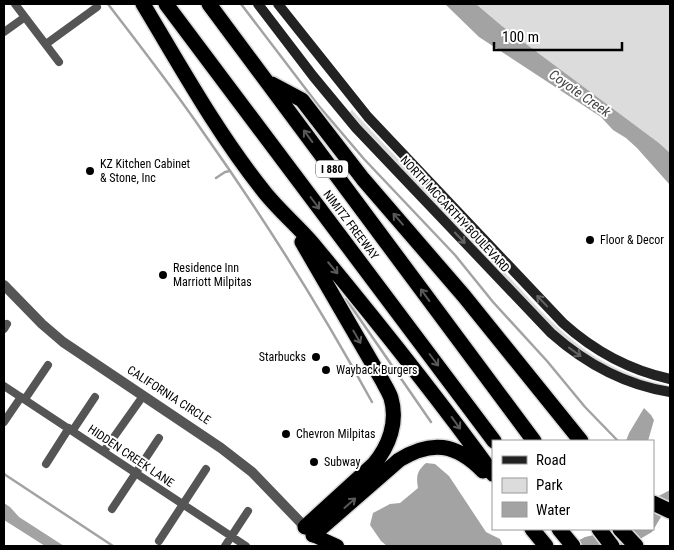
<svg xmlns="http://www.w3.org/2000/svg" width="674" height="550" font-family="'Roboto Condensed',sans-serif">
	<style>
		.green { fill: #dcdcdc }
		.water { fill: #a3a3a3 }
		.lines { fill: none; stroke-linecap: round; stroke-linejoin: round }
		.stream { stroke: #a3a3a3; stroke-width: 2.5 }
		.trunk-casing { stroke: #dbdbdb; stroke-width: 16 }
		.motorway-casing { stroke: #dbdbdb; stroke-width: 18 }
		.minor { stroke: #555; stroke-width: 8 }
		.tertiary { stroke: #555; stroke-width: 10 }
		.secondary { stroke: #222; stroke-width: 10 }
		.trunk { stroke: #000; stroke-width: 14 }
		.motorway { stroke: #000; stroke-width: 15 }
		.oneway { stroke: #595959 }
		.oneway2 { stroke: #646464 }
		.poi-dot { fill: #000; stroke: #fff; stroke-width: 2 }
		.labels { text-anchor: middle; stroke-width: 4; stroke-linejoin: round; paint-order: stroke }
		.shield { fill: #fff; stroke: #4c4c4c; stroke-width: 1 }
		.shield-label { font-size: 11px; font-weight: bold; fill: #000 }
		.poi-label { font-size: 12px; fill: #000; stroke: #fff; text-anchor: start }
		.street-label { font-size: 12px; fill: #000; stroke: #fff }
		.water-label { font-size: 14px; font-style: italic; fill: #444; stroke: #fff }
	</style>
	<rect width="100%" height="100%" fill="#fff"/>
	<!-- green -->
	<path class="green" d="M476,4H670V153L659,143L502,26Z
		M352,110L539,309C580,351 612,373 670,386V388L621,375L563,340L348,114Z"/>
	<!-- water -->
	<path class="water" d="M445,4H476L502,26L659,143L670,153V185L637,148L626,138L613,130L601,117L479,37Z
		M644,408L651,415L654,420L648,441H626L629,433Z
		M426,463L435,464L449,476L486,532L500,539L503,546H387L381,541L370,525L373,513L390,504L400,503L418,488C416,476 417,471 426,463Z
		M670,490V502L652,532L628,546H568L585,537L603,533L612,529H653V499Z
		M4,503L10,507L19,517L64,546H45L4,520Z"/>
	<g class="lines">
		<!-- stream -->
		<path class="stream" d="M108,4C140,46 173,88 203,132C264,218 321,309 372,402
			M241,4L318,105L364,159L455,255L493,302L547,361L585,407L618,441
			M216,178L225,172L230,171
			M346,299L431,422
			M4,474L113,546"/>
		<!-- trunk casing -->
		<g class="trunk-casing">
			<path id="trunk" d="M313,535L337,546"/>
		</g>
		<!-- motorway casing -->
		<g class="motorway-casing">
			<path id="motorway" d="M143,4C181,67 216,131 262,189C277,209 297,225 313,244C375,319 436,395 493,474
				M166,4L494,441
				M209,4L534,441
				M272,84L302,100L363,179L464,296L581,441
				M302,242L382,380C385,386 389,392 391,398C398,422 389,446 374,464L305,527
				M653,503L670,511
				M532,529L546,546
				M559,529L573,546
				M599,529L612,546
				M620,529L636,546
				M313,535L399,460C431,440 456,443 483,471"/>
		</g>
		<!-- minor -->
		<path class="minor" d="M15,4L59,62
			M4,32L25,17
			M46,44L97,7
			M4,329L7,324
			M4,386L246,546
			M25,399L48,365
			M4,422L21,397
			M73,430L95,397
			M104,451L143,396
			M46,464L69,428
			M112,509L159,438
			M159,541L206,469
			M225,546L248,511"/>
		<!-- tertiary -->
		<path class="tertiary" d="M4,285L42,324L63,342L221,448L252,472L305,527"/>
		<!-- secondary -->
		<path class="secondary" d="M258,4L313,76L356,128L551,333C586,364 625,385 670,392
			M278,4L368,117L563,323C594,351 629,370 670,379"/>
		<!-- trunk -->
		<use href="#trunk" class="trunk"/>
		<!-- motorway -->
		<use href="#motorway" class="motorway"/>
	</g>
	<!-- one-way arrows -->
	<defs><path id="oneway-shaft" d="M-6 0H5M1.5-3L5.5 0L1.5 3" fill="none" stroke-width="1.6" stroke-linecap="round" stroke-linejoin="round" transform="scale(1.25)"/></defs>
	<g class="oneway">
		<use href="#oneway-shaft" transform="translate(308 136) rotate(-126)"/>
		<use href="#oneway-shaft" transform="translate(315 203) rotate(53)"/>
		<use href="#oneway-shaft" transform="translate(398 219) rotate(-131)"/>
		<use href="#oneway-shaft" transform="translate(333 268) rotate(50)"/>
		<use href="#oneway-shaft" transform="translate(425 295) rotate(-126)"/>
		<use href="#oneway-shaft" transform="translate(357 337) rotate(60)"/>
		<use href="#oneway-shaft" transform="translate(434 360) rotate(53)"/>
		<use href="#oneway-shaft" transform="translate(456 423) rotate(54)"/>
		<use href="#oneway-shaft" transform="translate(350 503) rotate(-41)"/>
	</g>
	<g class="oneway2">
		<use href="#oneway-shaft" transform="translate(460 238) rotate(47)"/>
		<use href="#oneway-shaft" transform="translate(542 301) rotate(-134)"/>
		<use href="#oneway-shaft" transform="translate(575 352) rotate(36)"/>
	</g>
	<!-- markers -->
	<g class="poi-dot">
		<circle cx="90" cy="171" r="5"/>
		<circle cx="590" cy="240" r="5"/>
		<circle cx="163" cy="275" r="5"/>
		<circle cx="316" cy="357" r="5"/>
		<circle cx="326" cy="370" r="5"/>
		<circle cx="286" cy="434" r="5"/>
		<circle cx="314" cy="462" r="5"/>
	</g>
	<g class="labels">
		<!-- shield labels -->
		<rect class="shield" x="316" y="160.5" width="32" height="17" rx="4"/>
		<g class="shield-label">
			<text x="332" y="173">I 880</text>
		</g>
		<!-- poi labels -->
		<g class="poi-label">
			<text x="100" y="168">KZ Kitchen Cabinet<tspan x="100" dy="14">&amp; Stone, Inc</tspan></text>
			<text x="600" y="244">Floor &amp; Decor</text>
			<text x="173" y="272">Residence Inn<tspan x="173" dy="14">Marriott Milpitas</tspan></text>
			<text x="306" y="361" text-anchor="end">Starbucks</text>
			<text x="336" y="374">Wayback Burgers</text>
			<text x="296" y="438">Chevron Milpitas</text>
			<text x="324" y="466">Subway</text>
		</g>
		<!-- street labels -->
		<g class="street-label">
			<text transform="translate(455 214) rotate(47)" y="4">NORTH MCCARTHY BOULEVARD</text>
			<text transform="translate(351 225) rotate(53)" y="4">NIMITZ FREEWAY</text>
			<text transform="translate(169 395) rotate(33)" y="4">CALIFORNIA CIRCLE</text>
			<text transform="translate(131 456) rotate(34)" y="4">HIDDEN CREEK LANE</text>
		</g>
		<!-- water labels -->
		<g class="water-label">
			<text transform="translate(580 93) rotate(35)" y="5">Coyote Creek</text>
		</g>
	</g>
	<!-- border -->
	<rect width="674" height="550" fill="none" stroke="#000000" stroke-width="10"/>
	<!-- legend -->
	<rect x="492" y="440" width="162" height="90" fill="#ffffff" stroke="#999999"/>
	<rect x="502" y="456" width="25" height="8" fill="#222222" stroke="#999999"/>
	<text x="536" y="465" font-size="15" fill="#000000">Road</text>
	<rect x="502" y="478" width="25" height="15" fill="#dcdcdc" stroke="#999999"/>
	<text x="536" y="490" font-size="15" fill="#000000">Park</text>
	<rect x="502" y="502" width="25" height="15" fill="#a3a3a3" stroke="#999999"/>
	<text x="536" y="515" font-size="15" fill="#000000">Water</text>
	<!-- scale -->
	<path d="M494 42v8h128v-8" fill="none" stroke="#000000" stroke-width="2.5"/>
	<text x="502" y="42" font-size="15" fill="#000000" stroke="#ffffff" stroke-width="4" paint-order="stroke">100 m</text>
</svg>
